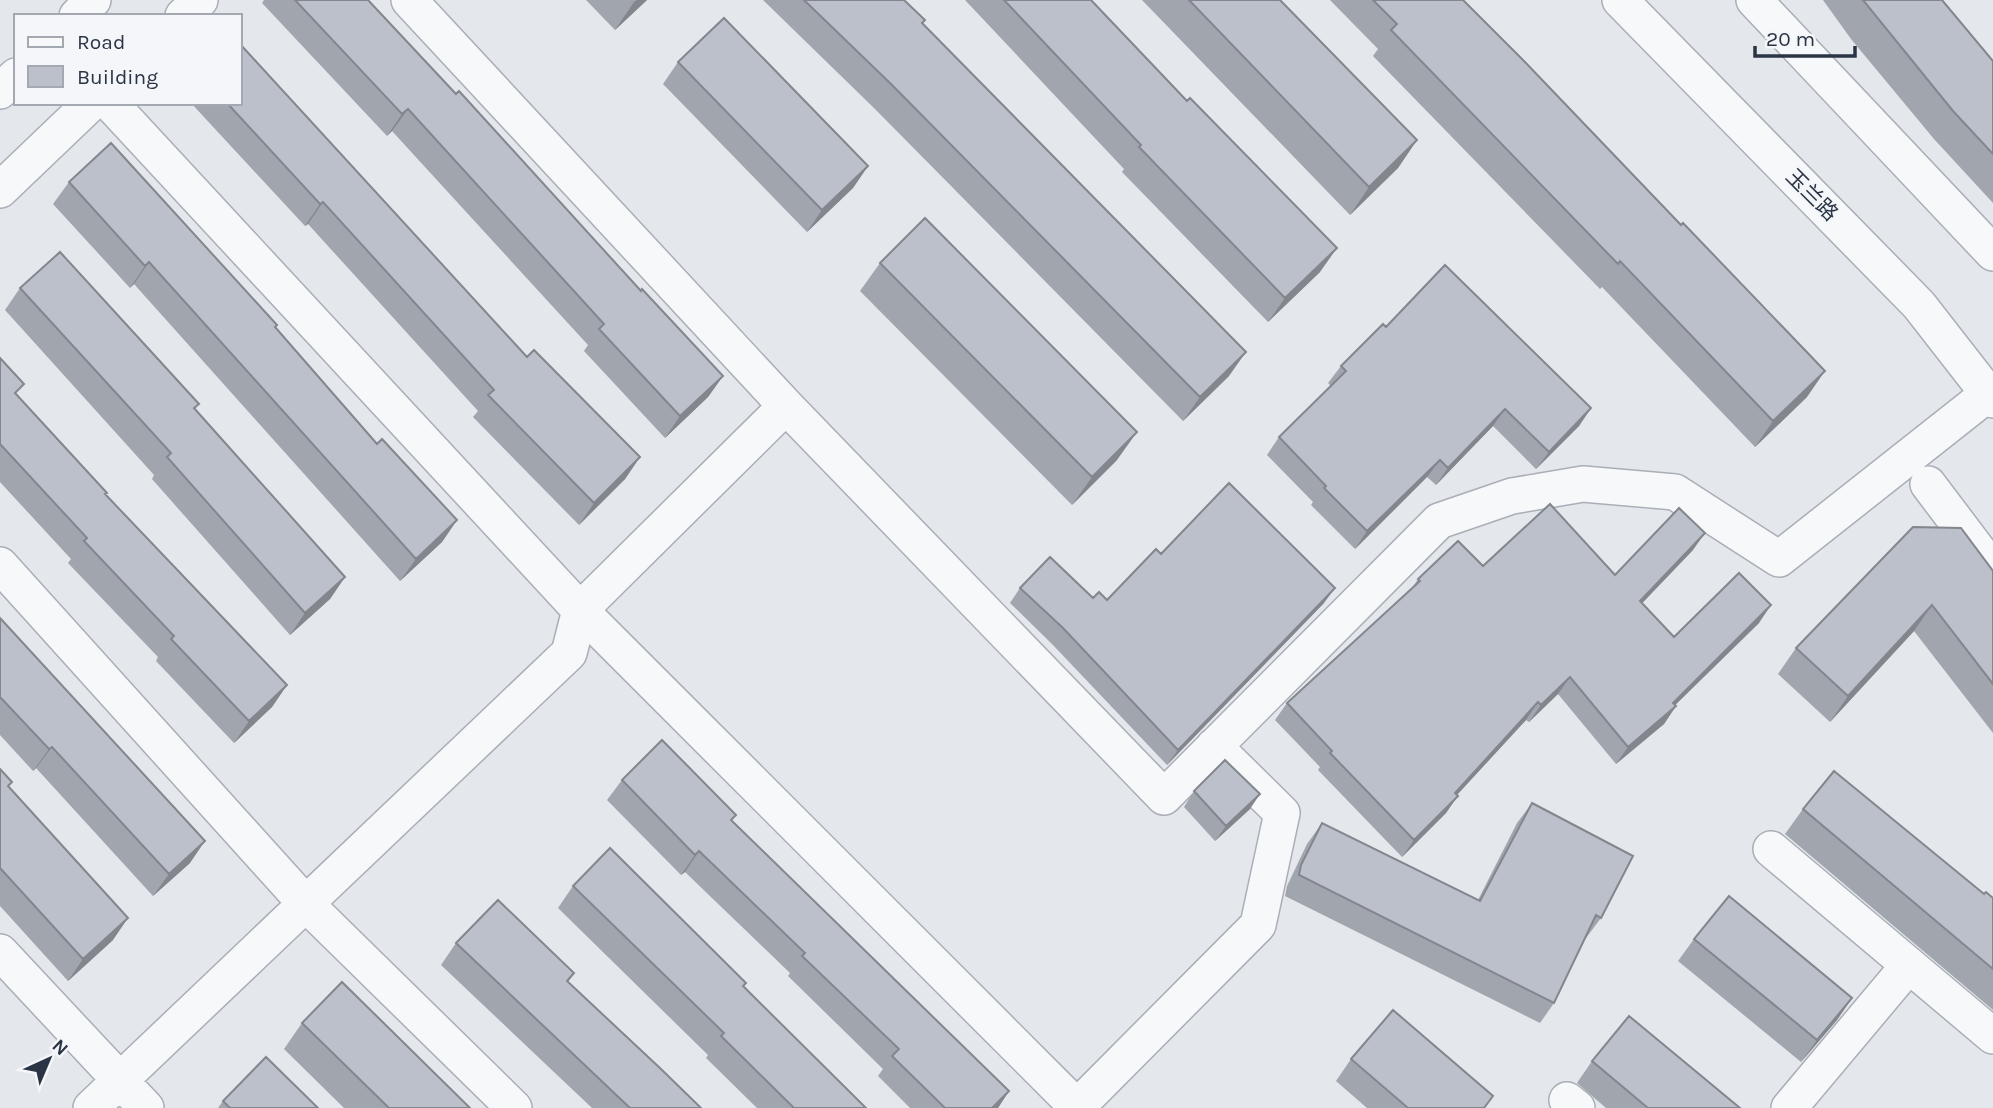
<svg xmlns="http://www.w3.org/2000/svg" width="1993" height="1108" font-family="Karla,'Noto Sans SC',sans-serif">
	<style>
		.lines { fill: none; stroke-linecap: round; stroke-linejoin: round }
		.minor-casing { stroke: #a9aeb7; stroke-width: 38 }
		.minor { stroke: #f7f8fa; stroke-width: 35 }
		.wall { fill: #a1a5ae }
		.shaded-wall { fill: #83868d }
		.building { fill: #bbc0ca; stroke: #83868d; stroke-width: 2 }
		.labels { text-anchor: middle; stroke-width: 5; stroke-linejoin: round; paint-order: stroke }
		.street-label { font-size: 21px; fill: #2b3445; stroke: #f4f6f9 }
	</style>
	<rect width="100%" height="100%" fill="#e4e7ec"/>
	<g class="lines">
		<!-- minor casing -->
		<g class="minor-casing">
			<path id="minor" d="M409,0L786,406L1164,797L1439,521L1512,496L1583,484L1675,492L1779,559L1988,394
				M1620,0L1919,305L1993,400
				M1754,0L1993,253
				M77,16L93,0
				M183,16L200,0
				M0,91L16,76
				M110,103L580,610L786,406
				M0,190L91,103
				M1928,484L1993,570
				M0,565L306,904L514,1108
				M1771,849L1993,1036
				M0,952L146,1108
				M1567,1100L1577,1108
				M91,1108L569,653L580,610L1077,1107
				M1076,1108L1258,925L1282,813L1214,746
				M1789,1108L1909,965"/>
		</g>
		<!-- minor -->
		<use href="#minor" class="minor"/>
	</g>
	<!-- wall -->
	<path class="wall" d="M264,0H368L641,291L723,376L708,397L665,438L584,351L588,345L392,131L387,136L262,3Z
		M586,0H647L615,30Z
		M763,0H904L922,24L1229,376L1183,421L875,109Z
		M965,0H1091L1320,272L1268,322L1122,172L1124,169Z
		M1142,0H1280L1417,140L1398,168L1350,215Z
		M1330,0H1463L1807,397L1755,447L1602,287L1600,289L1373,56L1378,49Z
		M1823,0H1942L1993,61V203L1934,139L1851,39Z
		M678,62L868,166L853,188L807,232L663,84Z
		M191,103H240L640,457L625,479L579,525L473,417L478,411L308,224L305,226Z
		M69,182L277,325L275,328L377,444L457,520L442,542L400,581L134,284L130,288L53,204Z
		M880,263L1117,460L1072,505L860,291Z
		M20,288L199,404L195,409L345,577L330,599L290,635L152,479L154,475L5,310Z
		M1386,327L1591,408L1579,426L1536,469L1493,426L1436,485L1427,477L1355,549L1311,505L1313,502L1267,455L1279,437L1331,386L1328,383L1341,366Z
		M0,358L17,395L105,495L287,685L272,707L234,743L156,661L158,657L68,563L71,559L0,482Z
		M1693,550L1642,603L1674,637L1759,623L1675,705L1676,706L1664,724L1616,764L1558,694L1529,722L1526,720L1457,795L1446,813L1402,857L1318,770L1320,767L1275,720L1287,703L1412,588L1418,579L1483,566L1615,575Z
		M1161,554L1324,603L1167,765L1052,644L1010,603L1020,588L1107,600Z
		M1993,571V733L1914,631L1830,722L1778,674L1796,648Z
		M0,618L190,863L153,896L36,768L33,771L0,735Z
		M0,769L9,786L113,940L68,981L0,906Z
		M622,780L732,821L1009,1091L998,1108H910L878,1076L883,1069L788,976L790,973L685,872L681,875L607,800Z
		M1194,791L1250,809L1215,841L1184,807Z
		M1532,803L1601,918L1586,938H1585L1554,1003L1540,1023L1285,896L1287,886L1307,844L1322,823L1478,900L1517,823Z
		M1803,809L1993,898V1010L1785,834Z
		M573,886L866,1108H757L706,1058L708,1055L558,908Z
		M1694,939L1852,998L1837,1020L1801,1062L1678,961Z
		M456,943L574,973L568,982L701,1108H592L441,965Z
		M302,1023L470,1108H344L284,1049Z
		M1351,1059L1484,1108H1367L1336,1081Z
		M1592,1061L1740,1108H1606L1577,1083Z
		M223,1101L318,1108H218Z"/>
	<!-- shaded-wall -->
	<path class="shaded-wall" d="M637,0H647L615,30L634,2Z
		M408,109L392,131L387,136L402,114Z
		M1417,140L1398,168L1350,215L1369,187Z
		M868,166L853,188L807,232L822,210Z
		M323,202L308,224L305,226L320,204Z
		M1337,248L1320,272L1268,322L1285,298Z
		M149,262L134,284L130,288L145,266Z
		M1246,352L1229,376L1183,421L1200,397Z
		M1825,371L1807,397L1755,447L1773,421Z
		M723,376L708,397L665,438L680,416Z
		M1591,408L1579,426L1536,469L1549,452Z
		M1505,409L1493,426L1436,485L1448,468Z
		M1137,432L1117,460L1072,505L1092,477Z
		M640,457L625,479L579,525L594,503Z
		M1440,460L1427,477L1355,549L1367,531Z
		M457,520L442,542L400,581L416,559Z
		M1705,533L1693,550L1628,618L1640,601Z
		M345,577L330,599L290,635L305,613Z
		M1335,588L1324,603L1167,765L1178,750Z
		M1771,605L1759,623L1665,715L1676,706L1664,724L1616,764L1628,747Z
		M1932,605L1914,631L1830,722L1848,696Z
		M1570,677L1558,694L1529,722L1541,705Z
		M287,685L272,707L234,743L249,721Z
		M1538,702L1526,720L1443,810L1455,793Z
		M52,747L36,768L33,771L49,749Z
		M1260,794L1250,809L1215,841L1226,826Z
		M1458,796L1446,813L1402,857L1414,840Z
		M205,841L190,863L153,896L169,874Z
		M699,851L685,872L681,875L695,855Z
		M128,918L113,940L68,981L83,959Z
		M1852,998L1837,1020L1801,1062L1817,1040Z
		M1009,1091L998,1108H992Z"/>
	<!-- building -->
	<path class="building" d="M295,0H368L456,94L459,91L641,291L642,289L723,376L680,416L599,329L604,324L408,109L402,114Z
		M804,0H904L925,20L922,23L1246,352L1200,397L892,85Z
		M1004,0H1091L1187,101L1190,98L1337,248L1285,298L1139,147L1141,145Z
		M1189,0H1280L1417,140L1369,187Z
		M1373,0H1463L1524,61L1681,225L1683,223L1825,371L1773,421L1620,261L1618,264L1391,30L1397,24Z
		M1863,0H1942L1993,61V154L1953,111Z
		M724,18L868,166L822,210L678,62Z
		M240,44L527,357L534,350L640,457L594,503L488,395L494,390L323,202L320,204L227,103H240Z
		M111,143L277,325L275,327L377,444L382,439L457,520L416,559L149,262L145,266L69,182Z
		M925,218L1137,432L1092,477L880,263Z
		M60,252L199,404L194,408L345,577L305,613L167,457L171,453L20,288Z
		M1445,265L1591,408L1549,452L1505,409L1448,468L1440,460L1367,531L1324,488L1326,486L1279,437L1346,371L1341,366L1383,324L1386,327Z
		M0,358L24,384L15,393L107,493L105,494L287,685L249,721L171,639L174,636L84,541L87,538L0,444Z
		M1229,483L1335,588L1178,750L1063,628L1020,588L1050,557L1093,598L1099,592L1107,600L1156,549L1161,554Z
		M1550,504L1615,575L1679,508L1705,533L1640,601L1674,637L1739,573L1771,605L1673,703L1676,706L1628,747L1570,677L1541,705L1538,702L1455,793L1458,796L1414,840L1330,753L1332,751L1287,703L1420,581L1418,579L1458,541L1483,566Z
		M1913,527L1961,528L1993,571V684L1932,605L1848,696L1796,648Z
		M0,618L205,841L169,874L52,747L49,749L0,697Z
		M662,740L736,815L731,820L1009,1091L992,1108H945L892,1056L899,1049L802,956L805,953L699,851L695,855L622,780Z
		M1225,760L1260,794L1226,826L1194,791Z
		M0,769L12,782L8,786L128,918L83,959L0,868Z
		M1834,771L1984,894L1986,892L1993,898V969L1803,809Z
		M1532,803L1633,856L1601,918L1596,915L1554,1003L1299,875L1301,865L1322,823L1480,901Z
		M610,848L746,983L743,986L866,1108H794L721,1036L724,1033L573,886Z
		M1729,896L1852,998L1817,1040L1694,939Z
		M498,900L574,973L567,981L661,1069L701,1108H630L456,943Z
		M342,982L470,1108H389L302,1023Z
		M1393,1010L1493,1096L1484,1108H1408L1351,1059Z
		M1629,1016L1740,1108H1648L1592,1061Z
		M266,1057L318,1108H230L223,1101Z"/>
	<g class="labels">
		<!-- street labels -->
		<g class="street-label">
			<text transform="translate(1812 195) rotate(45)" y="7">玉兰路</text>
		</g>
	</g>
	<!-- legend -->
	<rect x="14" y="14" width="228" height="91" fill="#f4f6f9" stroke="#a4a8b1" stroke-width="2"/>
	<rect x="28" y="37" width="35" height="10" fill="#f7f8fa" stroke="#a4a8b1" stroke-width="2"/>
	<text x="77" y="49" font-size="21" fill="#2b3445">Road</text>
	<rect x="28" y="66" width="35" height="21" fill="#bbc0ca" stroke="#a4a8b1" stroke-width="2"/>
	<text x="77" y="84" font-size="21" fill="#2b3445">Building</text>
	<!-- north arrow -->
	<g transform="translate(49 1059) rotate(44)" stroke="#f4f6f9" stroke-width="5" paint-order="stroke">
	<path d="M0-5L12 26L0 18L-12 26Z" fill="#2b3445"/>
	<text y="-10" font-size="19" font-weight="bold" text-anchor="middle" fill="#2b3445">N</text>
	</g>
	<!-- scale -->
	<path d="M1755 46v10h100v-10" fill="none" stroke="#2b3445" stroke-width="3.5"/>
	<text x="1766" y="46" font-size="21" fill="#2b3445" stroke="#f4f6f9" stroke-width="5" paint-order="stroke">20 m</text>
</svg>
